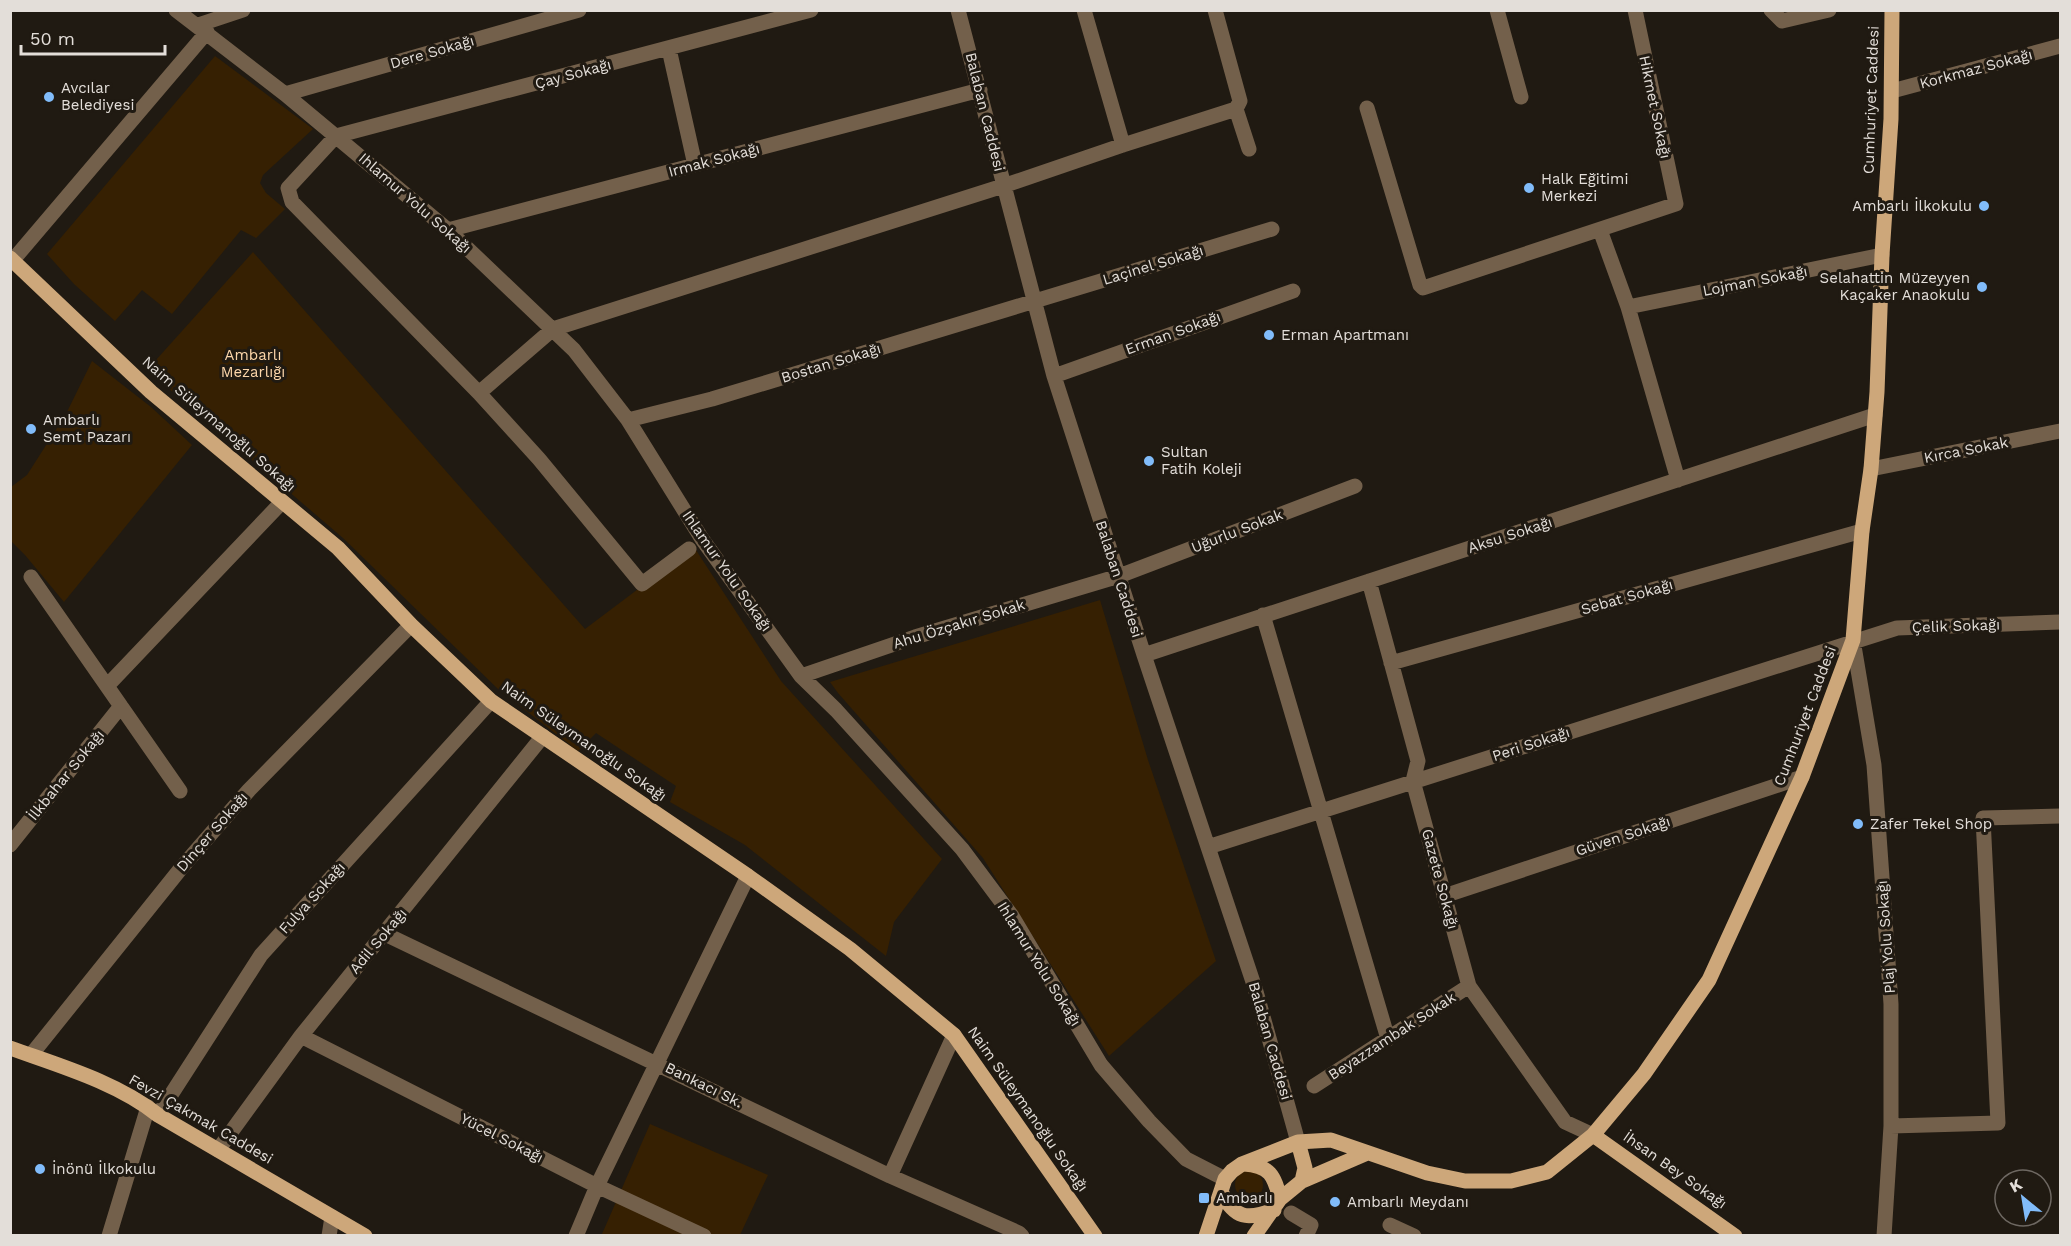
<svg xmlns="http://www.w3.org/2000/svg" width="2071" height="1246" font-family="'Work Sans',sans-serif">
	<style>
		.green { fill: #362002 }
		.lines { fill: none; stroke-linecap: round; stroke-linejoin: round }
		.minor { stroke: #73604b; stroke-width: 15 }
		.major { stroke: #cda77a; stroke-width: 15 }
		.poi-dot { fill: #81bcfa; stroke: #201a12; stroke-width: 2 }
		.labels { text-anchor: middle; stroke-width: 6; stroke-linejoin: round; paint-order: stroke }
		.street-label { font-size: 15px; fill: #e3ded9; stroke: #201a12 }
		.poi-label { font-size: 15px; fill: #e3ded9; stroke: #201a12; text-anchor: start }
		.park-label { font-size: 15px; fill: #fcd6aa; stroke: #201a12 }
	</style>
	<rect width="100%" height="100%" fill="#201a12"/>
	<!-- green -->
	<path class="green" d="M215,56L313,129L263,175L260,183L266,193L285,209L256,238L241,230L172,314L142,290L115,321L74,284L47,254Z
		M253,252L585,629L694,547L781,681L942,859L894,922L886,956L745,845L670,802L676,786L596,733L578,751L498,689L343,538L147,370Z
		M92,361L151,407L192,445L64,602L25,555L11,541V487L27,475L66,414Z
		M1100,600L1148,760L1216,961L1109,1056L983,858L838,693L830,682Z
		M650,1124L768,1175L740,1235L605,1236L602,1234Z
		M1235 1185a14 14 0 1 1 28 0a14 14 0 1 1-28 0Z"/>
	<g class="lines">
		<!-- minor -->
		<path class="minor" d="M176,10L285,94L448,230L574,350L628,420L702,539L801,676L836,710L962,849L1012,916L1101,1065L1149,1121L1186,1159L1225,1179
			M958,10L1054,376L1144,655L1255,988L1298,1142
			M1084,10L1123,145
			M1215,10L1240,101L1236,109
			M1497,10L1521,97
			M1771,10L1782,21L1829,10
			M198,25L243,10
			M669,49L695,165
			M1892,91L2060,46
			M285,94L579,10
			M1367,108L1420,285L1423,288L1676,204L1635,10
			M1236,109L1249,149
			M448,230L980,90
			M1600,230L1628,307L1678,480
			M13,260L207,32
			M1628,307L1882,255
			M1054,376L1293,291
			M479,393L553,329L1003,186L1123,145L1236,109
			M628,420L712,399L1272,229
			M1871,469L2060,431
			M689,549L642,584L539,459L479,393L292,202L288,188L336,136L811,10
			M31,577L180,791
			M1369,581L1418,761L1413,781L1469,986L1565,1122L1593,1135
			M1263,615L1388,1039
			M1853,640L1874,765L1891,1004V1126L1884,1236
			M1144,655L1875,415
			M1391,663L1862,531
			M801,676L915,637L1119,576L1355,486
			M107,686L282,502
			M10,845L121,706
			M1208,847L1897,628L2060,622
			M1444,896L1802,777
			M385,934L890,1176L1019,1233L1022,1236
			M301,1036L597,1186L704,1236
			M31,1055L182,867L249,790L411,625
			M1314,1086L1469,986
			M158,1115L261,955L491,701
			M1891,1126L1998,1123L1983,818L2060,816
			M218,1150L301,1036L543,736
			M890,1176L954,1035
			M1291,1213L1311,1225L1306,1236
			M1390,1225L1414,1236
			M109,1236L148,1107
			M329,1236L332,1217
			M576,1236L597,1186L748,876"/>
		<!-- major -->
		<path class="major" d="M10,258L151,392L338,548L411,625L491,701L748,876L850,949L954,1035L1095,1236
			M10,1048C60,1066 116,1082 158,1115L365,1236
			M1593,1135L1735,1236
			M1298,1142L1305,1168L1302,1181
			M1244,1164C1270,1166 1274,1175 1280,1199
			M1221,1192C1235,1219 1247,1220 1274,1210
			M1206,1236L1225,1179L1232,1171L1242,1164L1298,1142L1331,1140L1427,1173L1465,1181H1511L1547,1172L1593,1135L1644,1074L1709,980L1802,777L1853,640L1862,531L1871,469L1877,392L1882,255L1891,119L1892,10
			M1254,1236L1280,1199L1302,1181L1367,1153"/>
	</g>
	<!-- markers -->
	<g class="poi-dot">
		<circle cx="49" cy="97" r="6"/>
		<circle cx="1529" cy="188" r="6"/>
		<circle cx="1984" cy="206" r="6"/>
		<circle cx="1982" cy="287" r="6"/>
		<circle cx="1269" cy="335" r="6"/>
		<circle cx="31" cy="429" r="6"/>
		<circle cx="1149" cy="461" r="6"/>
		<circle cx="1858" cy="824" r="6"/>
		<circle cx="40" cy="1169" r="6"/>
		<rect x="1198" y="1192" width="12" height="12" rx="3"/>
		<circle cx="1335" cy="1202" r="6"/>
	</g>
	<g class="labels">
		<!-- street labels -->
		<g class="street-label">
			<text transform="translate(432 52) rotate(-16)" y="5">Dere Sokağı</text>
			<text transform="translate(1976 69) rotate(-15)" y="5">Korkmaz Sokağı</text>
			<text transform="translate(573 74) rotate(-15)" y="5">Çay Sokağı</text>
			<text transform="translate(1871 100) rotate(-88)" y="5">Cumhuriyet Caddesi</text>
			<text transform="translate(1655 107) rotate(78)" y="5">Hikmet Sokağı</text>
			<text transform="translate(985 112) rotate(76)" y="5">Balaban Caddesi</text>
			<text transform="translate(714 160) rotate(-15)" y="5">Irmak Sokağı</text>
			<text transform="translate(415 203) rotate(41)" y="5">Ihlamur Yolu Sokağı</text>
			<text transform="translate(1153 265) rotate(-17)" y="5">Laçinel Sokağı</text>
			<text transform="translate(1755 281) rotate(-11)" y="5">Lojman Sokağı</text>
			<text transform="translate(1173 333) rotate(-20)" y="5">Erman Sokağı</text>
			<text transform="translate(831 363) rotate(-17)" y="5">Bostan Sokağı</text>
			<text transform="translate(219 424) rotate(41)" y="5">Naim Süleymanoğlu Sokağı</text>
			<text transform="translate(1966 450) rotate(-11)" y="5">Kırca Sokak</text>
			<text transform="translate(1237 531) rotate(-21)" y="5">Uğurlu Sokak</text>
			<text transform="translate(1510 535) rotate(-18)" y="5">Aksu Sokağı</text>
			<text transform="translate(727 571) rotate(55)" y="5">Ihlamur Yolu Sokağı</text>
			<text transform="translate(1119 579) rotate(72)" y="5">Balaban Caddesi</text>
			<text transform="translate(1627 597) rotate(-16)" y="5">Sebat Sokağı</text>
			<text transform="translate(959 624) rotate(-17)" y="5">Ahu Özçakır Sokak</text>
			<text transform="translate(1956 626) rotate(-2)" y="5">Çelik Sokağı</text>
			<text transform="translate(1805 716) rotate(-69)" y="5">Cumhuriyet Caddesi</text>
			<text transform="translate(584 741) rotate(35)" y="5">Naim Süleymanoğlu Sokağı</text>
			<text transform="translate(1531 744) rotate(-18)" y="5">Peri Sokağı</text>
			<text transform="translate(66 775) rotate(-51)" y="5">İlkbahar Sokağı</text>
			<text transform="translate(212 832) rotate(-49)" y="5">Dinçer Sokağı</text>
			<text transform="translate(1623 836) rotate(-18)" y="5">Güven Sokağı</text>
			<text transform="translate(1440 879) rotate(75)" y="5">Gazete Sokağı</text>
			<text transform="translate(312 898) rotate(-48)" y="5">Fulya Sokağı</text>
			<text transform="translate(1886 937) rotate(-94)" y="5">Plaj Yolu Sokağı</text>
			<text transform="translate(378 941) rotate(-50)" y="5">Adil Sokağı</text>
			<text transform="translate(1039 964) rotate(58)" y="5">Ihlamur Yolu Sokağı</text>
			<text transform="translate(1392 1036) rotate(-33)" y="5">Beyazzambak Sokak</text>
			<text transform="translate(1270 1041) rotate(74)" y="5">Balaban Caddesi</text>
			<text transform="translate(704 1085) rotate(26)" y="5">Bankacı Sk.</text>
			<text transform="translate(1028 1109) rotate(55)" y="5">Naim Süleymanoğlu Sokağı</text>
			<text transform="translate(201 1119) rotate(30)" y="5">Fevzi Çakmak Caddesi</text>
			<text transform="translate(502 1138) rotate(27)" y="5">Yücel Sokağı</text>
			<text transform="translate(1675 1170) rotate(35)" y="5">İhsan Bey Sokağı</text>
		</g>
		<!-- poi labels -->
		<g class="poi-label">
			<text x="61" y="93">Avcılar<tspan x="61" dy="17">Belediyesi</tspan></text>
			<text x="1541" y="184">Halk Eğitimi<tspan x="1541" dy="17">Merkezi</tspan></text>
			<text x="1972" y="211" text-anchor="end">Ambarlı İlkokulu</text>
			<text x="1970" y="283" text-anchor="end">Selahattin Müzeyyen<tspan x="1970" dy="17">Kaçaker Anaokulu</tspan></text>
			<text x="1281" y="340">Erman Apartmanı</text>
			<text x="43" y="425">Ambarlı<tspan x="43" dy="17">Semt Pazarı</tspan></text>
			<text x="1161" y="457">Sultan<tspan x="1161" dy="17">Fatih Koleji</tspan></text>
			<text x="1870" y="829">Zafer Tekel Shop</text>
			<text x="52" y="1174">İnönü İlkokulu</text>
			<text x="1216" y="1203">Ambarlı</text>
			<text x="1347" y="1207">Ambarlı Meydanı</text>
		</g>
		<!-- park labels -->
		<g class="park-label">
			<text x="253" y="360">Ambarlı<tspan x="253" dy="17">Mezarlığı</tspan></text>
		</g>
	</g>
	<!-- border -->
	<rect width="2071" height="1246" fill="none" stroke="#e3ded9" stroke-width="24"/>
	<!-- north arrow -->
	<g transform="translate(2023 1198) rotate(330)"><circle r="28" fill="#201a12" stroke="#6e6862" stroke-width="1.5"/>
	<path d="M0-4.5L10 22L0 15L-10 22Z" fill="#81bcfa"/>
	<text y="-9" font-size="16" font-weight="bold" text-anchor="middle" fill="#e3ded9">K</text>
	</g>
	<!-- scale -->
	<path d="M21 45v9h144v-9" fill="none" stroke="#e3ded9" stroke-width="3"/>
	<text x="30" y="45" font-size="18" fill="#e3ded9" stroke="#201a12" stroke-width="4.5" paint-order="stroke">50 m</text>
</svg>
